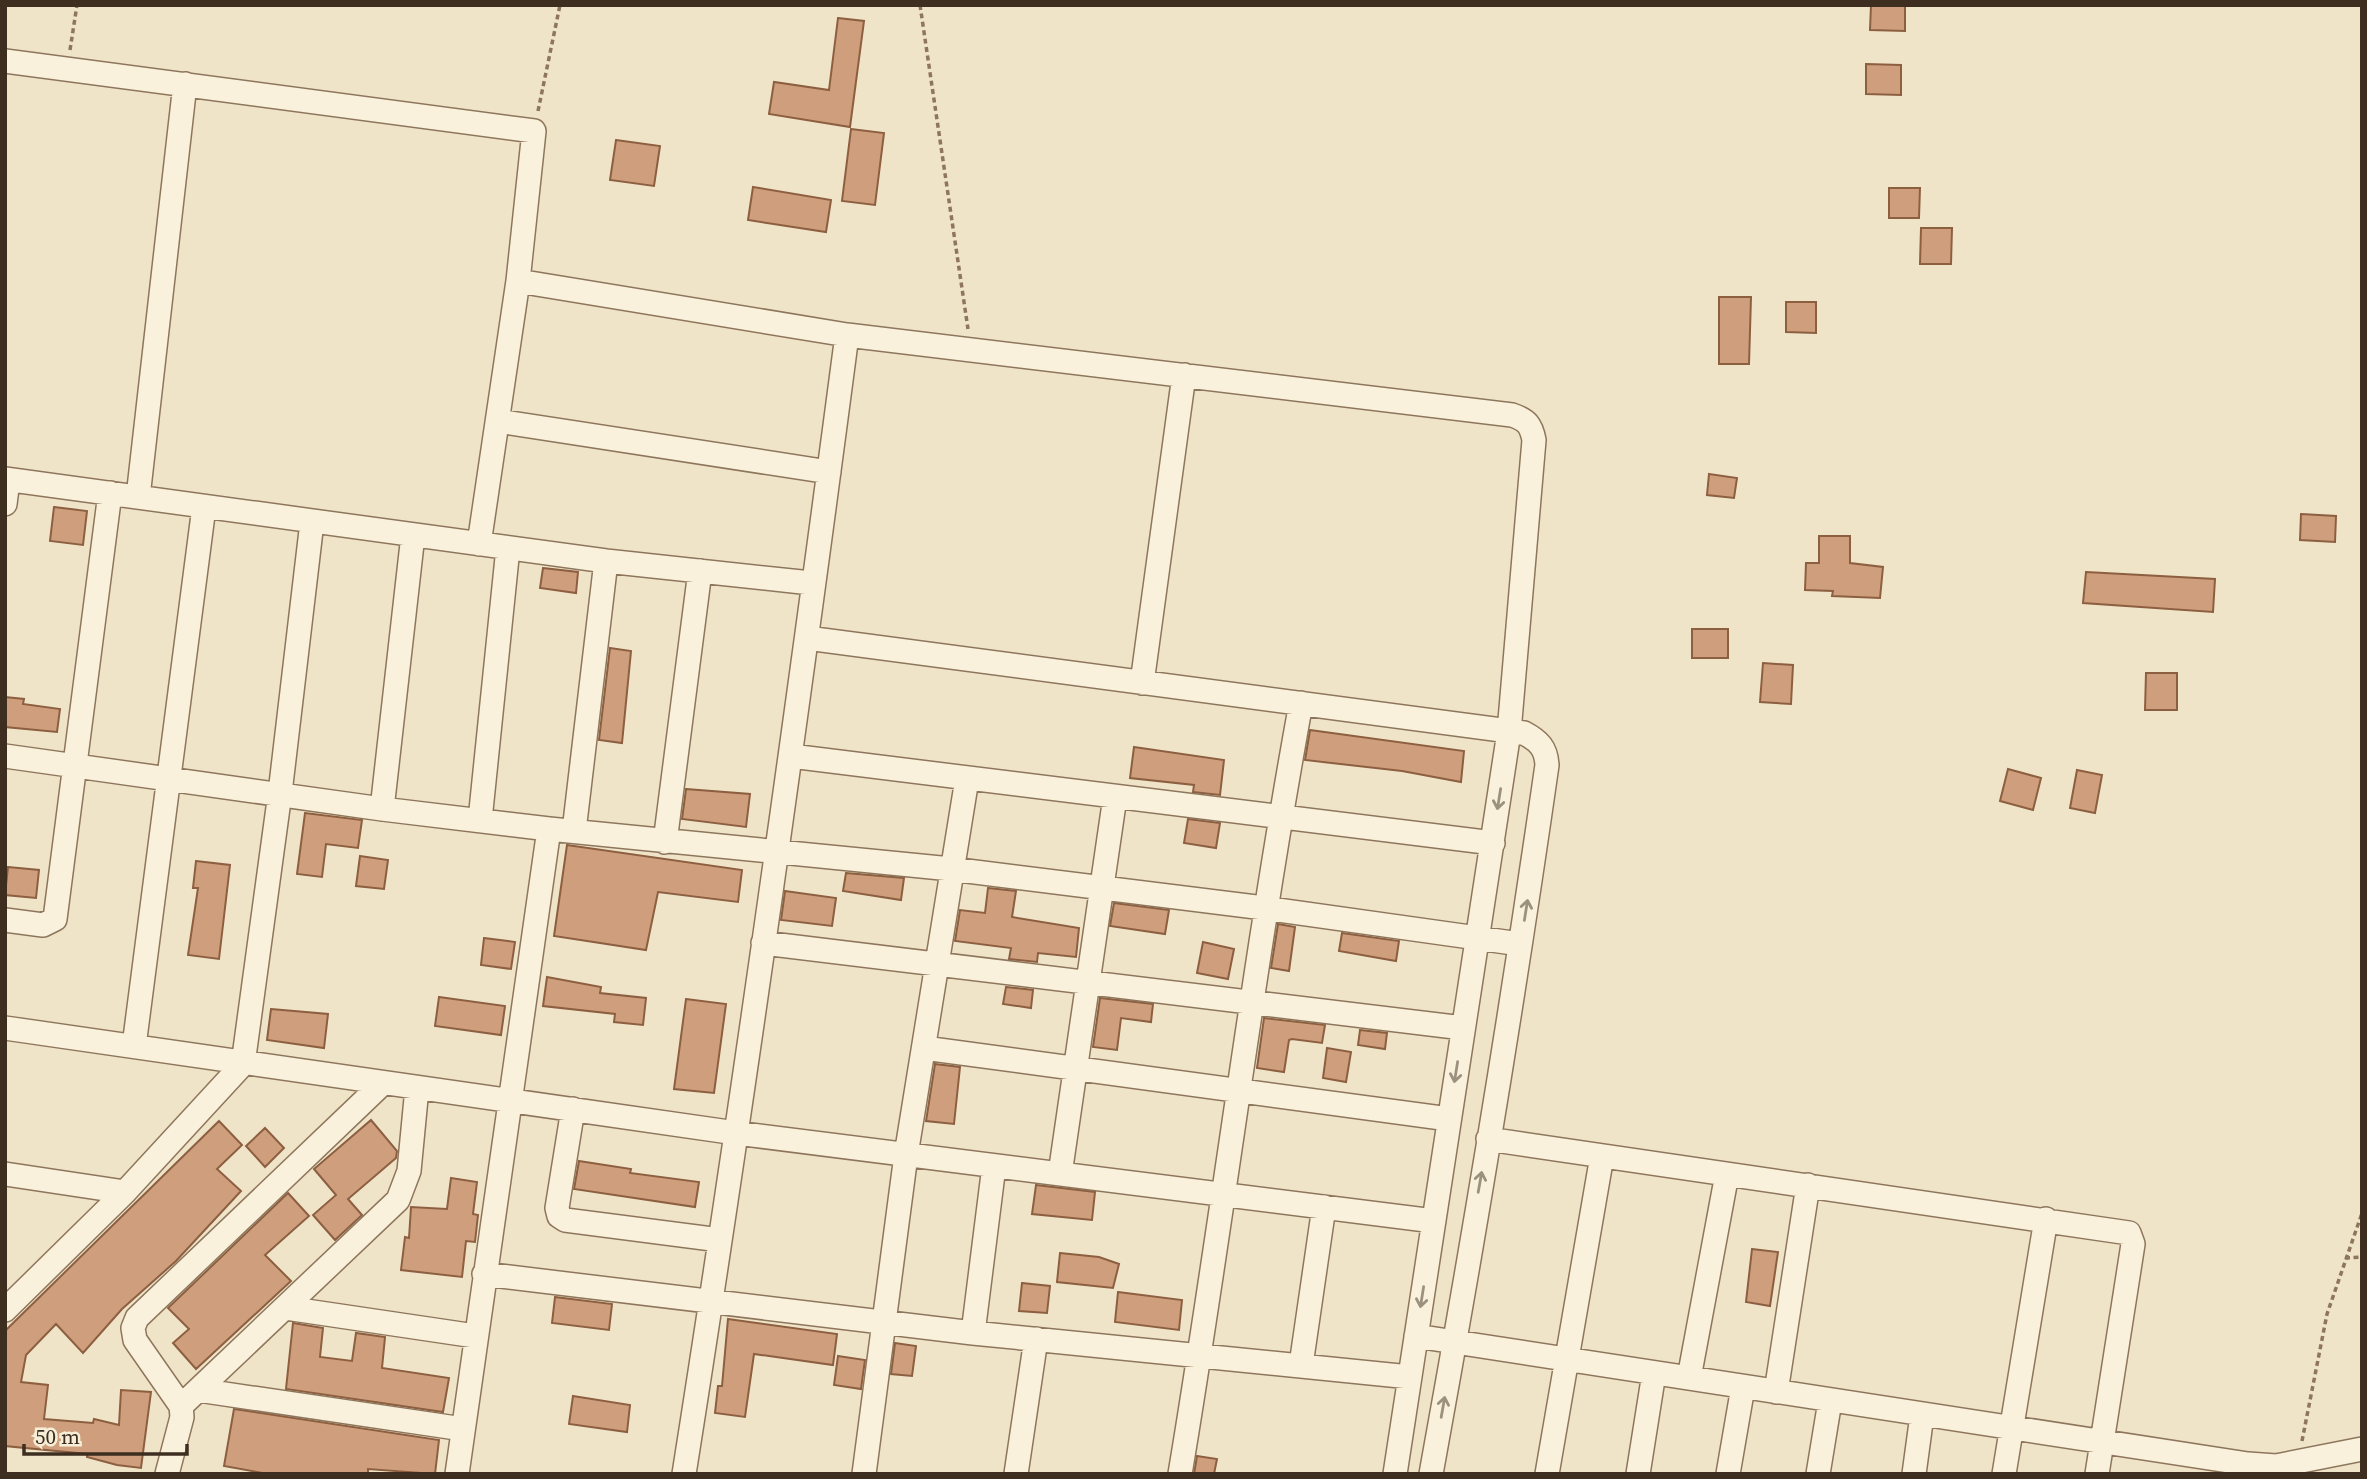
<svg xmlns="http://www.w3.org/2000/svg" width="2367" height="1479" font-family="'Source Serif 4',serif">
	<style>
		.building { fill: #cf9f7d; stroke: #8d5f41; stroke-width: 2 }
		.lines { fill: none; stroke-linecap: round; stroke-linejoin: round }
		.minor-casing { stroke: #8d765c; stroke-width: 26 }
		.path { stroke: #8d765c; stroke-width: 3.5; stroke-dasharray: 5 3.5; stroke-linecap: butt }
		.minor { stroke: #faf1dc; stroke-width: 23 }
		.oneway { stroke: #9c907e }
	</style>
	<rect width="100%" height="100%" fill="#f0e4c8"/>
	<!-- building -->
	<path class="building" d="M1871,5H1905V31L1870,30Z
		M838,18L864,21L850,127L769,114L774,82L829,90Z
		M1866,64L1901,65V95L1866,94Z
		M851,129L884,133L875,205L842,201Z
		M616,140L660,146L654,186L610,180Z
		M753,187L831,200L826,232L748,220Z
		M1889,188H1920L1919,218H1889Z
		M1921,228H1952L1951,264H1920Z
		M1719,297H1751L1749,364H1719Z
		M1786,302H1816V333L1786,332Z
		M1709,474L1737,478L1734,498L1707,495Z
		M54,507L87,511L83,545L50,541Z
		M2301,514L2336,516L2335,542L2300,540Z
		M1819,536H1850V563L1883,567L1880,598L1832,596L1833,591L1805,590L1806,563H1819Z
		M543,568L578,572L576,593L540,588Z
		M2086,572L2215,579L2213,612L2083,603Z
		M1692,629H1728V658H1692Z
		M610,648L631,651L622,743L599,740Z
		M1763,663L1793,665L1791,704L1760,702Z
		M2146,673H2177V710H2145Z
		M5,697L24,699L23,704L60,709L57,732L5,727Z
		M1310,730L1464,751L1461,782L1402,771L1305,760Z
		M1134,747L1224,760L1220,795L1193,792L1194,785L1130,778Z
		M2008,769L2041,778L2033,810L2000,801Z
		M2077,770L2102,775L2095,813L2070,808Z
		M686,789L750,794L746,827L682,819Z
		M305,813L362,820L358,848L326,844L322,877L297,874Z
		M1188,819L1220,823L1216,848L1184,843Z
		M567,845L742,870L738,902L658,892L646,950L554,936Z
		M360,856L388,860L384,889L356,886Z
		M196,861L230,865L219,959L188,955L198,888H193Z
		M8,867L39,870L36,898L5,895Z
		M846,873L904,878L901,900L843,891Z
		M988,888L1016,891L1012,917L1079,928L1076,957L1038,953L1037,962L1009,959L1011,948L955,941L960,910L985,913Z
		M785,891L836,898L832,926L781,920Z
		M1114,903L1169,910L1165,934L1110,926Z
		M1278,924L1295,927L1289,971L1271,968Z
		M1342,933L1399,941L1396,961L1339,951Z
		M484,938L515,942L511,969L481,965Z
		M1203,942L1234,949L1228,979L1197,973Z
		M547,977L601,987L600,993L646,998L643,1025L614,1022L615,1014L543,1006Z
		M1006,987L1033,990L1031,1008L1003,1004Z
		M439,997L505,1006L501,1035L435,1026Z
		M1100,998L1153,1004L1151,1022L1121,1018L1117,1050L1093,1047Z
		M686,999L726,1004L714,1093L674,1089Z
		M271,1009L328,1014L324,1048L267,1040Z
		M1264,1018L1325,1025L1322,1043L1292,1039L1289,1040L1284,1072L1257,1068Z
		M1360,1030L1387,1033L1385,1049L1358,1045Z
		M1327,1048L1351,1052L1346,1082L1323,1078Z
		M935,1064L960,1067L954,1124L926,1121Z
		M371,1120L397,1151L396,1158L348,1199L362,1215L335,1240L313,1215L336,1195L314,1169Z
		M219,1121L242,1145L217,1169L241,1191L176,1261L122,1309L83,1353L56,1324L26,1355L21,1382L48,1385L44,1419L93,1423L94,1419L119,1425L121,1390L151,1392L141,1468L117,1465L87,1457V1454L5,1446V1331Z
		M265,1128L284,1148L265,1167L246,1146Z
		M579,1161L631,1169L630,1173L699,1182L695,1207L574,1189Z
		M451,1178L477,1182L473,1214L478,1215L475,1242L466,1241L462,1277L401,1270L405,1237L409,1238L411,1207L447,1209Z
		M1036,1185L1095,1192L1092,1220L1032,1214Z
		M288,1193L309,1216L265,1255L291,1281L196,1369L173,1343L189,1329L168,1308Z
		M1752,1249L1778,1252L1770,1306L1746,1302Z
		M1060,1253L1099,1257L1119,1264L1113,1288L1057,1282Z
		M1022,1283L1050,1286L1047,1313L1019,1311Z
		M1118,1292L1182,1300L1179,1330L1115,1322Z
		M555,1297L612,1304L609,1330L552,1323Z
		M728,1319L837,1334L833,1365L754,1354L745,1417L715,1413L718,1386H722Z
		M293,1323L323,1328L320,1357L352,1361L356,1333L385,1337L382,1368L449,1378L443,1412L286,1389Z
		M895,1343L916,1346L912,1376L891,1374Z
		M838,1356L865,1360L861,1389L834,1385Z
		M573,1396L630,1405L627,1432L569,1424Z
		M234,1409L439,1440L435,1474L368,1469V1474H268L224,1466Z
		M1197,1456L1217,1459L1214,1474H1194Z"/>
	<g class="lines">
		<!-- minor casing -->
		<g class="minor-casing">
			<path id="minor" d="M5,61L534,131L518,281L479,544
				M518,281L847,335L1512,415C1527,420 1531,425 1534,440L1509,732L1395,1474
				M498,421L829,472
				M5,479L606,561L811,583
				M138,497L185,84
				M5,504L8,480
				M807,638L1524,733C1539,741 1546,748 1547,765C1513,1002 1474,1238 1431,1474
				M1142,683L1184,375
				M5,756L382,809L549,829L951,869L1264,908L1520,944
				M791,756L1493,843
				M382,809L413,535
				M480,820L508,548
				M574,831L606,561
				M665,842L700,571
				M5,920L43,925L55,919L110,493
				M763,943L1463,1028
				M5,1028L736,1133L1434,1221
				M134,1046L204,507
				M924,1048L1449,1119
				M573,1109L557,1208L559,1216L565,1220L720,1240
				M1488,1139L2129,1233L2133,1244L2097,1474
				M5,1174L125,1192
				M1060,1174L1115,797
				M484,1274L973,1333L1410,1377
				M286,1308L475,1336
				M5,1310L125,1192L243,1064L280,793L312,522
				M973,1333L994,1166
				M1416,1336L2248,1464L2276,1466L2362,1449
				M1301,1365L1324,1207
				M1689,1378L1727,1174
				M198,1390L463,1429
				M1776,1392L1808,1185
				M181,1406L398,1200L409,1171L417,1088
				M167,1474L182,1417L181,1406L135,1340L133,1328L137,1318L383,1083
				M457,1474L549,829
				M684,1474C744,1095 797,715 847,335
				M864,1474L906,1155L967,779
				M1016,1474L1036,1339
				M1180,1474C1223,1217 1254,959 1301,703
				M1547,1474L1602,1156
				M1638,1474L1654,1373
				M1728,1474L1743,1387
				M1818,1474L1830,1401
				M1914,1474L1922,1415
				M2004,1474L2046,1219"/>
		</g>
		<!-- path -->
		<path class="path" d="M920,5L968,329
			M70,50L77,5
			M538,111L560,5
			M2345,1258L2362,1257
			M2302,1441L2327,1314L2362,1213"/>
		<!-- minor -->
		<use href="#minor" class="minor"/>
	</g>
	<!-- one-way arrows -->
	<defs><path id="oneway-shaft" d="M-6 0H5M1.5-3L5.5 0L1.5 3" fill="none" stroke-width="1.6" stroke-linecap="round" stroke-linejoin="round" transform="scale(1.75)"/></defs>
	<g class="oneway">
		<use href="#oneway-shaft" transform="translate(1499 799) rotate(99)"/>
		<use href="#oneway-shaft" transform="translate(1526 910) rotate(-81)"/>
		<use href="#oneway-shaft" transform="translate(1456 1072) rotate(99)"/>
		<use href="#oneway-shaft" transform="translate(1480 1182) rotate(-80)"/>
		<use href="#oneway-shaft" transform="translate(1422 1297) rotate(99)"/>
		<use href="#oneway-shaft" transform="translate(1443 1407) rotate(-80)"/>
	</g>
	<!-- border -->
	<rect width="2367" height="1479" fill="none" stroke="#3d2e20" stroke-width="14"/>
	<!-- scale -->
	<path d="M24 1444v10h163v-10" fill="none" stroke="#3d2e20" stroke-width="3.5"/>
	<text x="35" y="1444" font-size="21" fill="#3d2e20" stroke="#f7eed8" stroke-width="5" paint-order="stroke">50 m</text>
</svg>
